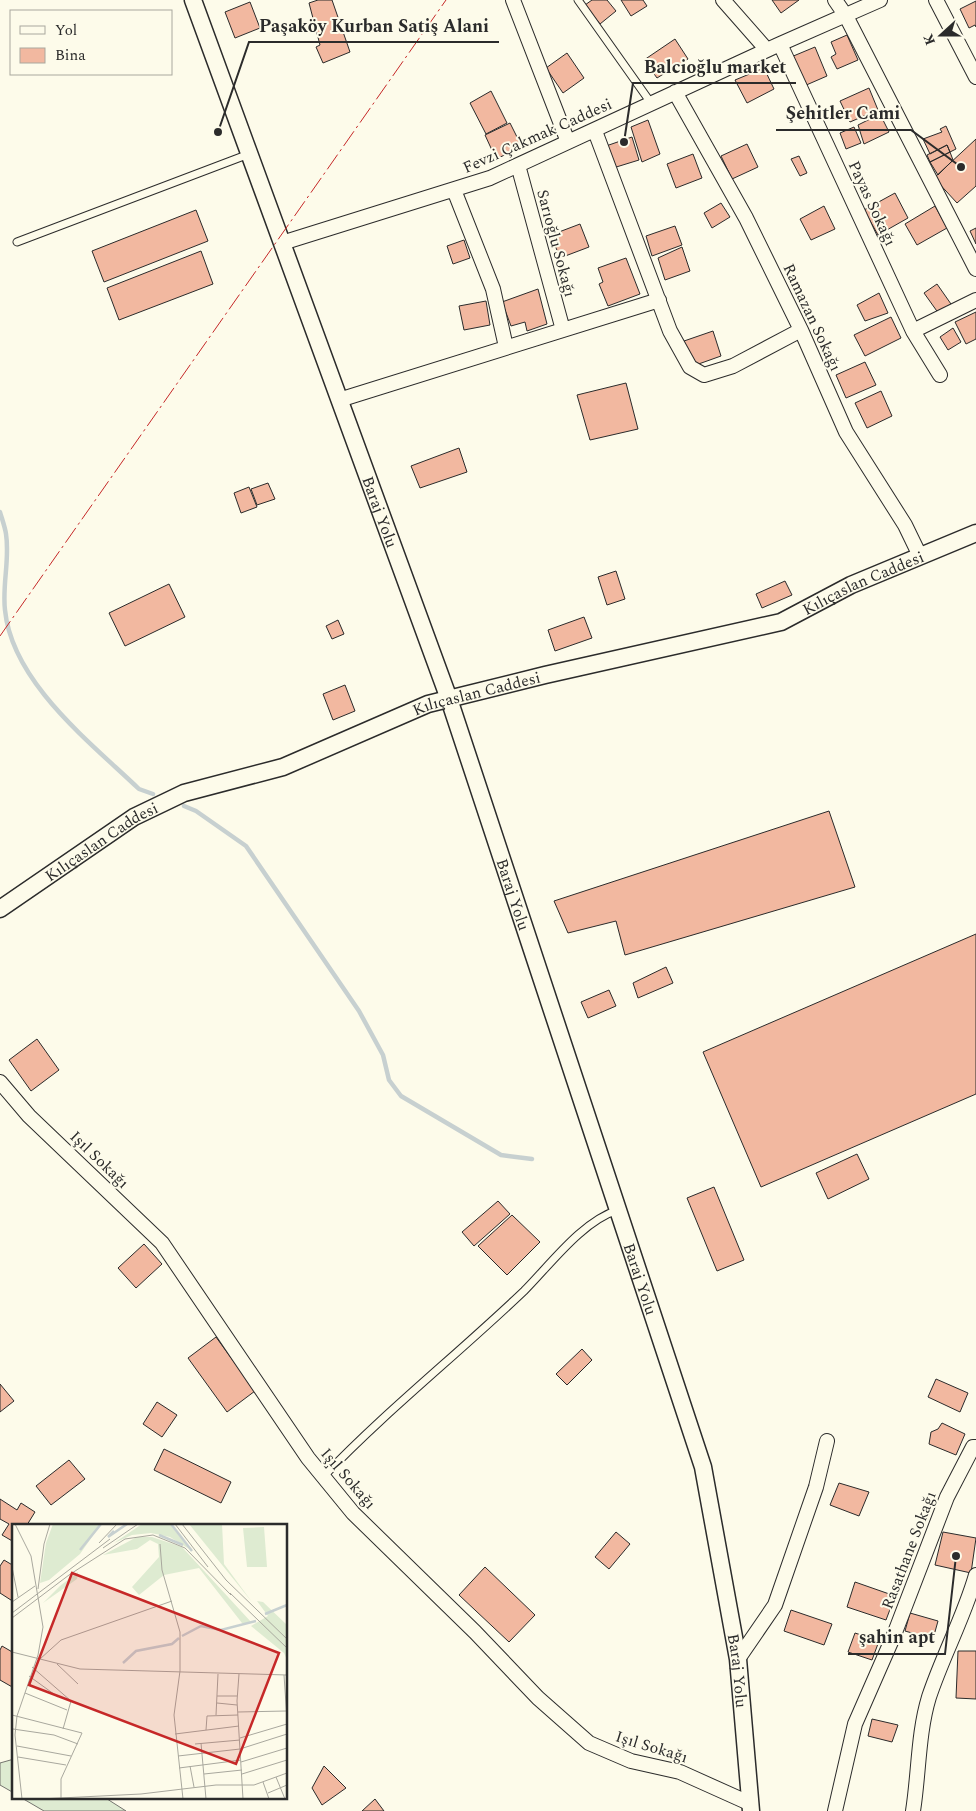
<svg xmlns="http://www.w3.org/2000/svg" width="976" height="1811" font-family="Spectral,serif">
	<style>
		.green { fill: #deebd1; stroke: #74746e }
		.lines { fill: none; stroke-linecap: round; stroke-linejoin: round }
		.stream { stroke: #c7d0d0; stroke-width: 4.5 }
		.building { fill: #f2b8a0; stroke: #2b2b2b }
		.service-casing { stroke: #2b2b2b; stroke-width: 9 }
		.minor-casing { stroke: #2b2b2b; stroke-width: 16 }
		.tertiary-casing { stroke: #2b2b2b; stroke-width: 19 }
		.service { stroke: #fdfbea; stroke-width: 7 }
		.minor { stroke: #fdfbea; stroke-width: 14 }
		.tertiary { stroke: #fdfbea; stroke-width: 16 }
		.power { stroke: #c62828; stroke-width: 1; stroke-dasharray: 18 4 2.5 4; stroke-linecap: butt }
		.labels { text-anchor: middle; stroke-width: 4; stroke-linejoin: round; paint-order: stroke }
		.street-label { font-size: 16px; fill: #2b2b2b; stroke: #fdfbea }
		.inset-river { fill: none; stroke: #c7d0d0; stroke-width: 2.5 }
		.inset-road { fill: none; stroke: #a9a89e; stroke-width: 1 }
		.view { fill: #c62828; fill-opacity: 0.15; stroke: #c62828; stroke-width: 2.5 }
		.inset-edge { fill: none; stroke: #2b2b2b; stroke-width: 2.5 }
		.leader { fill: none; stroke: #2b2b2b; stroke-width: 2 }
		.callout-dot { fill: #2b2b2b; stroke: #fdfbea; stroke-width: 2 }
		.callout-label { font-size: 18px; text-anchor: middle; font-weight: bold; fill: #2b2b2b; stroke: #fdfbea; stroke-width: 4; stroke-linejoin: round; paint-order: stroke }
	</style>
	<rect width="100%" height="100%" fill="#fdfbea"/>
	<!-- green -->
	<path class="green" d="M14,1759V1793L0,1785V1763Z
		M20,1797H104L126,1811H44Z"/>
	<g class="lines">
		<!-- stream -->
		<path class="stream" d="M0,512C2,519 5,527 6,534C10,559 2,585 5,610C12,682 90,742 139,789L153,794
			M184,806L196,811L246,846L359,1011L383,1055L389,1080L401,1096L501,1155L532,1159"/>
	</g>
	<!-- building -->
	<path class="building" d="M318,0H332L350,52L323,63L316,47L320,45L309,3Z
		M592,0H607L616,11L600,24L585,5Z
		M621,0H643L647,6L631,16Z
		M772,0H799L781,13Z
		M976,1V27L975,25L969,28L960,9Z
		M250,2L260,28L235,38L225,12Z
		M847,35L858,60L837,69L831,57L836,54L831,42Z
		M675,39L688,59L657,78L644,60Z
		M815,47L827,76L804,86L791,57Z
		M567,53L584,78L563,93L546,68Z
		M764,68L774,89L747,103L735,80Z
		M869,88L878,110L850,122L840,101Z
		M491,91L507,123L486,134L470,103Z
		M880,114L889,132L864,144L858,125Z
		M648,120L660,154L642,162L631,127Z
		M510,123L522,147L496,159L485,135Z
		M946,126L956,149L950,152L947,145L930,154L923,139L942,132L940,129Z
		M854,127L861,143L846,149L840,133Z
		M632,137L639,160L613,168L606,146Z
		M976,139V186L957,203L934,178Z
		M747,144L758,167L732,179L721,156Z
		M947,145L950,152L930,162L927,155Z
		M950,152L953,160L938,175L930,162Z
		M693,154L702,178L676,188L667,164Z
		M799,156L807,173L800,176L791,159Z
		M895,193L908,218L878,235L864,210Z
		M721,203L730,217L712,228L704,213Z
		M824,206L835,229L811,240L800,219Z
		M935,206L947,228L917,245L905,224Z
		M196,210L208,241L104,282L92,251Z
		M580,224L589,247L560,258L551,235Z
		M675,226L682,245L652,256L646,236Z
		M976,228V244L970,231Z
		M464,240L470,258L453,264L447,246Z
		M682,247L690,271L665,280L658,258Z
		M201,251L213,284L119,320L107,288Z
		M626,258L640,294L608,306L599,284L603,282L598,268Z
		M937,284L951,304L939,314L924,293Z
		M538,289L547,324L527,331L525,322L511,326L502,302Z
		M879,293L888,313L865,321L857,305Z
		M486,301L490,325L464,330L459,306Z
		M976,312V339L966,344L955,322Z
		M891,317L901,338L865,356L854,335Z
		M953,328L961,342L948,350L940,337Z
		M713,331L721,356L693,366L684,341Z
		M865,362L876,385L846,398L836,375Z
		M626,383L638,429L590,440L577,395Z
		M881,391L892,416L867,428L855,403Z
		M459,448L467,472L420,488L411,466Z
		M268,483L275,499L257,505L251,489Z
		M249,487L257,507L241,513L234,493Z
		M616,571L625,599L607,605L598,577Z
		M785,581L792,595L762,608L756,594Z
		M169,584L185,617L125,646L109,613Z
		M584,617L592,638L555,651L548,630Z
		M338,620L344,634L332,639L326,626Z
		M345,685L355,711L333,720L323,694Z
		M829,811L855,887L625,955L616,921L568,933L554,901Z
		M976,934V1094L761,1187L703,1052Z
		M666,967L673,983L638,998L633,983Z
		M609,990L616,1006L588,1018L581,1002Z
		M37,1039L59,1070L31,1091L9,1060Z
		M857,1154L869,1179L828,1199L816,1173Z
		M714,1187L744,1260L717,1271L687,1198Z
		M498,1201L510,1214L474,1246L462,1232Z
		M512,1215L540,1242L507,1275L478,1246Z
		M144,1244L162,1264L136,1288L118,1268Z
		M216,1337L255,1391L227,1412L188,1358Z
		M582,1349L592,1360L567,1385L556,1374Z
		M936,1379L968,1393L960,1412L928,1397Z
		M0,1384L14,1401L0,1412Z
		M157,1402L177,1415L162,1437L143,1424Z
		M942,1423L965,1434L956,1455L929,1444L931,1432L938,1429Z
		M164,1449L231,1482L221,1503L154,1470Z
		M69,1460L85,1479L51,1505L36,1486Z
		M839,1483L869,1492L859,1516L830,1505Z
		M0,1499L17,1510L21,1503L35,1512L27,1525H14V1542L2,1535L9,1524L0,1519Z
		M616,1532L630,1544L609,1569L595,1557Z
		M943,1532L976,1538L971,1573L935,1565Z
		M4,1560L14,1566V1602L0,1593V1566Z
		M485,1567L535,1615L509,1642L459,1595Z
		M855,1582L895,1596L886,1620L847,1607Z
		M791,1610L832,1624L824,1645L784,1631Z
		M910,1613L938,1621L933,1639L905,1631Z
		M855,1633L879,1641L872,1660L848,1652Z
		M2,1646L14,1653V1688L0,1680V1650Z
		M958,1651H976V1699L956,1698Z
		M872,1719L898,1725L892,1742L868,1736Z
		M324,1766L346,1788L322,1805L312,1788Z
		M375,1799L384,1811H362Z"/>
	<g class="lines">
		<!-- service casing -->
		<g class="service-casing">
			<path id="service" d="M578,0L651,103
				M17,242L249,154
				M323,1477C386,1411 458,1354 524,1291C550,1265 582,1221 618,1210"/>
		</g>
		<!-- minor casing -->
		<g class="minor-casing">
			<path id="minor" d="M513,0L568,142
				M723,0L767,50
				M835,0L846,16L976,269
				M936,0L976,77
				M780,44L913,331L940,375
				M675,92L746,218L801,330L846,432L905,525L920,556
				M595,131L670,331L690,367L704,375L733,366L801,330
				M518,165L563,330
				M454,190L493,289L506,347
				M282,243L490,178L780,44L880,0
				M913,331L976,300
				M339,400L659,300
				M0,1082L29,1116L162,1243L308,1458L353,1513L475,1632L538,1698L589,1743L631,1761L680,1772L749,1803
				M738,1659L775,1605L816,1487L827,1441
				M835,1811L855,1724L894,1635L947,1497L973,1447H976
				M913,1811C919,1773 918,1733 929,1697C943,1655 964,1617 976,1575"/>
		</g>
		<!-- tertiary casing -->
		<g class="tertiary-casing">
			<g id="tertiary">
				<path id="s1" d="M193,0L449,699L703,1467L738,1659L751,1811"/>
				<path id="s2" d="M0,909L134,817L184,793L283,767L428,704L545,675L781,622L851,585L976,533"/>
			</g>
		</g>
		<!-- service -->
		<use href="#service" class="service"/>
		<!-- minor -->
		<use href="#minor" class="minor"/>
		<!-- tertiary -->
		<use href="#tertiary" class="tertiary"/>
		<!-- power -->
		<path class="power" d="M0,636L446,0"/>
	</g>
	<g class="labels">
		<!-- street labels -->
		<g class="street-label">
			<text transform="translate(537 135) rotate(-24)" y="6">Fevzi Çakmak Caddesi</text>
			<text transform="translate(873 203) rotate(65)" y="6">Payas Sokağı</text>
			<text transform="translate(557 243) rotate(75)" y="6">Sarıoğlu Sokağı</text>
			<text transform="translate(813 317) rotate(65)" y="6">Ramazan Sokağı</text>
			<text dy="6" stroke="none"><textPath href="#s1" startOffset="545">Baraj Yolu</textPath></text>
			<text dy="6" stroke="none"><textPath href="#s2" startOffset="932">Kılıçaslan Caddesi</textPath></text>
			<text dy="6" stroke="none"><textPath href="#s2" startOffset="528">Kılıçaslan Caddesi</textPath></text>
			<text dy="6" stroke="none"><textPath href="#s2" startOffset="122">Kılıçaslan Caddesi</textPath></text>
			<text dy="6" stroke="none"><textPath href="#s1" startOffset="950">Baraj Yolu</textPath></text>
			<text transform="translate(100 1159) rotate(44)" y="6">Işıl Sokağı</text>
			<text dy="6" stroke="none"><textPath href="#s1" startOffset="1355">Baraj Yolu</textPath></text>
			<text transform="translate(349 1478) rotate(49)" y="6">Işıl Sokağı</text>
			<text transform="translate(908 1550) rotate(-69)" y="6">Rasathane Sokağı</text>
			<text dy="6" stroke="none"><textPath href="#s1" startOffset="1760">Baraj Yolu</textPath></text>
			<text transform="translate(652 1746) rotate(17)" y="6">Işıl Sokağı</text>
		</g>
	</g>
	<!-- overview -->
	<g transform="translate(12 1524)">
		<rect width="275" height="275" fill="#fdfbea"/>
		<path d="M41,0H89L68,30L37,56L28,59L34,19ZM130,0H158L177,25L158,13L139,9L120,11L102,19ZM177,0H210L212,40L240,78ZM252,3L255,43H235L231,4ZM125,13H140L170,23L240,99H230L187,44L152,51L127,71L120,63L147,33L146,20L138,16L125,25L91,31ZM66,48L65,55L31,79L48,62ZM245,77L251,78L275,101V136L272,129L239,102L256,92Z" fill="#deebd1"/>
		<path class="inset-river" d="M159,0L180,27M102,7L96,13L115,0M147,11L171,21M68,26L89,0M253,90L275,81M170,112L189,102L209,106L244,97M111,139L124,127L160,120L167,114"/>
		<path class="inset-road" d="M3,0L19,32L31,103L26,131L5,192L3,211L10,275M163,0L196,43M170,0L214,56L275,115M87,19L105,0M148,20L150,46L168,108V147L162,191L171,275M91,24L126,0M0,43L6,73M60,49L113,15L141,11L173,24L219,71M26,65L32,20L38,0M218,69L275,124M0,78L23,62M0,89L98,15M0,94L61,48M0,128L68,145L275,151M28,135L49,116L160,77M45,140L66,160M20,143L59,177L51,205M227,150L225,177L231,275M272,151L275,195M17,152L46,173M13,169L55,186M205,172H225M205,179L225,181M226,188L274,187M0,191L70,209L49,255V275M204,191L206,150M1,205L42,211L66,220M194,206L195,192L226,191M163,210L227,202M228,214L275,200M189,219L194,275M183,220L228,216M5,222L59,232M166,232L228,225L275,210M6,233L54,241M229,238L275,224M178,242L182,263M167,244L229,236M192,250L230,246M230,250L275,236M264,253L273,275M251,258L257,275M256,269L275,261M28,275L129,270L204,261H242L275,249"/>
		<path class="view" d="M60,49L267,129L224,240L17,161Z"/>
		<rect width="275" height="275" class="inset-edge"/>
	</g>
	<!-- callouts -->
	<path class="leader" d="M218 132L249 42H499M624 142L633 83H796M961 167L911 130H776M956 1556L945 1654H848"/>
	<g class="callout-dot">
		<circle cx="218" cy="132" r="5"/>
		<circle cx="624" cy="142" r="5"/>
		<circle cx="961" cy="167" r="5"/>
		<circle cx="956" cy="1556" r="5"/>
	</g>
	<g class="callout-label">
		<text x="374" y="32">Paşaköy Kurban Satiş Alani</text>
		<text x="715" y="73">Balcioğlu market</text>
		<text x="843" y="119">Şehitler Cami</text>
		<text x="897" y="1643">şahin apt</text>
	</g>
	<!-- legend -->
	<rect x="10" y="10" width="162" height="65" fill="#fdfbea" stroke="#a9a89e"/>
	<rect x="20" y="26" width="25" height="8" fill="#fdfbea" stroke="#a9a89e"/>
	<text x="55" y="35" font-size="15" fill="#2b2b2b">Yol</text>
	<rect x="20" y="48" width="25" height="15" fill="#f2b8a0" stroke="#a9a89e"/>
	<text x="55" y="60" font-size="15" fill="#2b2b2b">Bina</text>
	<!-- north arrow -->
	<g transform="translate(941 35) rotate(249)" stroke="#fdfbea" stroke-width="4" paint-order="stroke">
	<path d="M0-4L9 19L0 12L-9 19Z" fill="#2b2b2b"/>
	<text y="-8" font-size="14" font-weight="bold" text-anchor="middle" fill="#2b2b2b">K</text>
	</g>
</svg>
